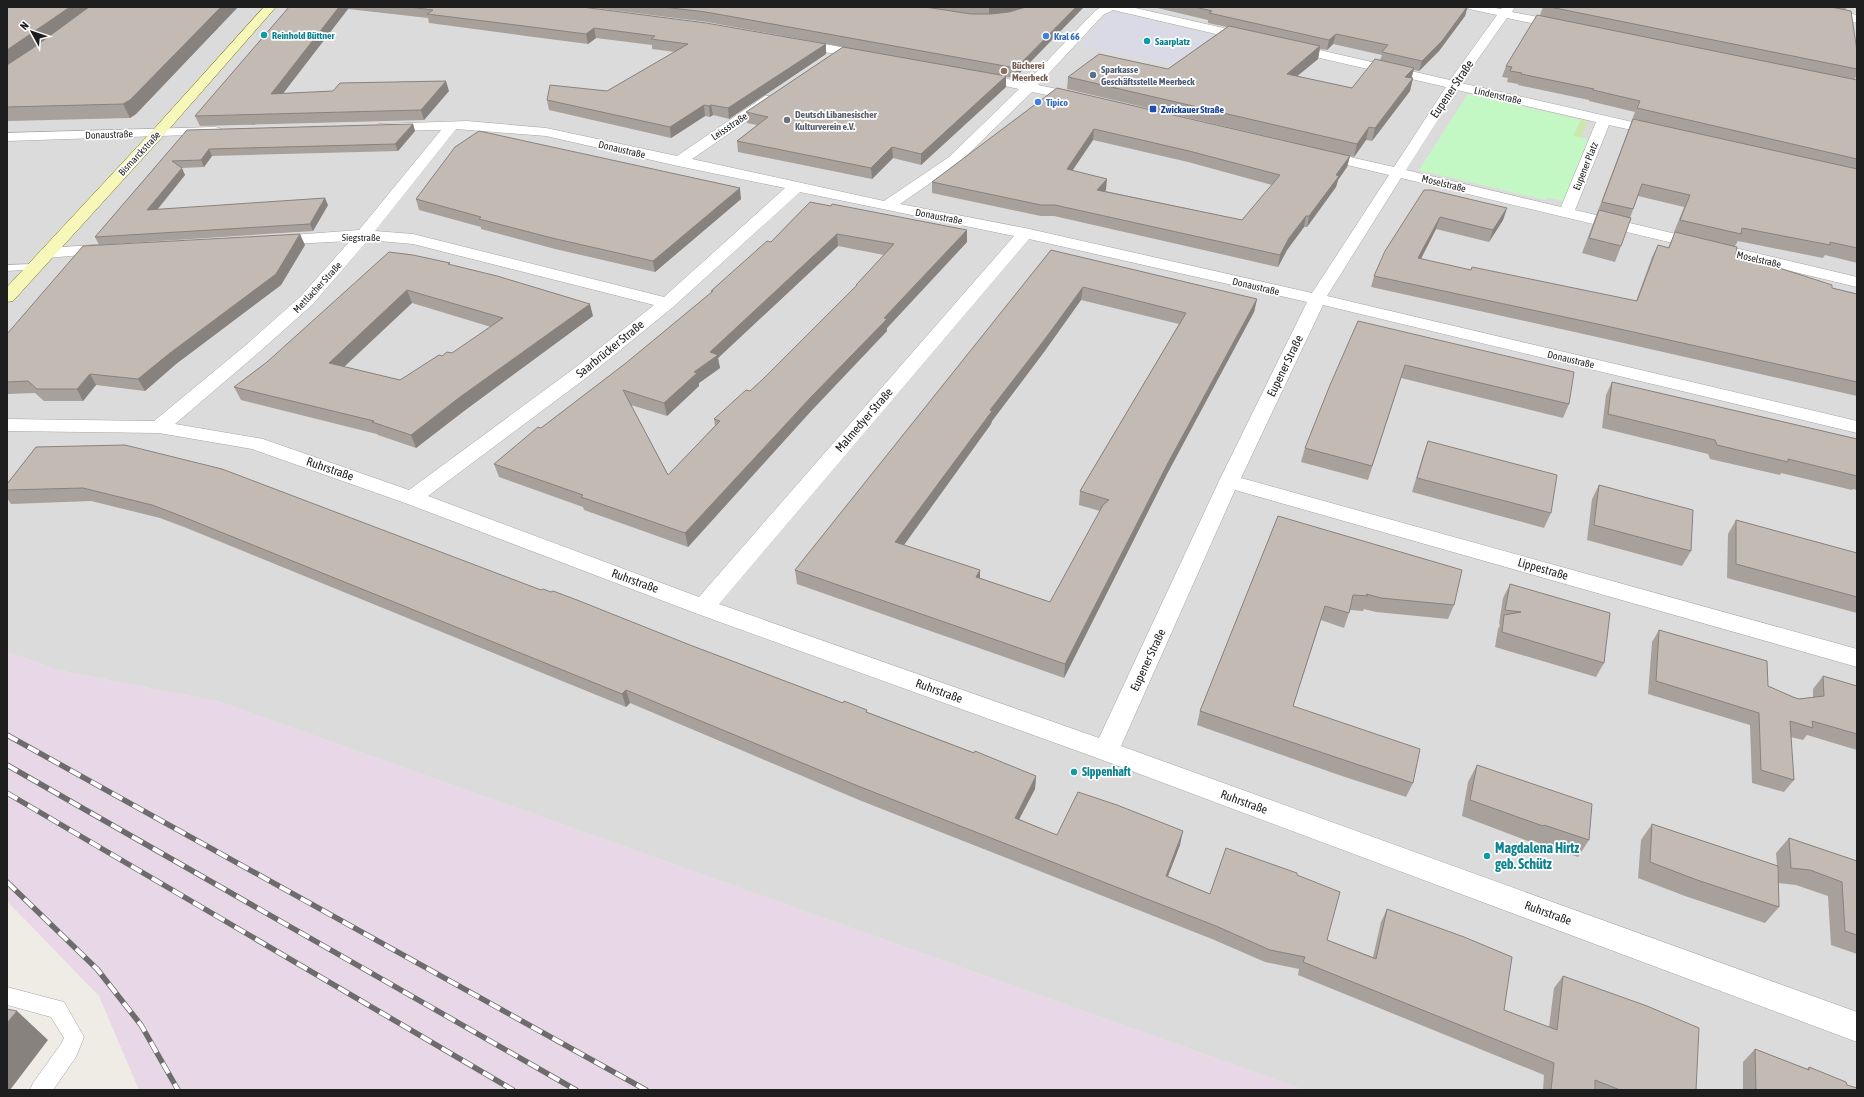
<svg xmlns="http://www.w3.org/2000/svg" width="1864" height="1097" font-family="'Asap Condensed',sans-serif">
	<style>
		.residential { fill: #dcdbdb }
		.industrial { fill: #e8d7e6 }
		.grass { fill: #cde8ac }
		.park { fill: #c3f8c4 }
		.plaza { fill: #d9dae5 }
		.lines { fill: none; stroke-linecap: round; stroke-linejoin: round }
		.lane-casing { stroke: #a5a5a5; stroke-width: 1 }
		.street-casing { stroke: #a5a5a5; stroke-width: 1 }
		.secondary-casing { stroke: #6d7308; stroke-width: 1 }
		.lane { fill: #fff; fill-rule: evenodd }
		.street { fill: #fff; fill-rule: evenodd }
		.secondary { fill: #f8f7ba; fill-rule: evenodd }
		.rail-casing { stroke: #6c6c6c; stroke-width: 5.5 }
		.rail { stroke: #fff; stroke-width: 4; stroke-dasharray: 12; stroke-linecap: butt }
		.wall { fill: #a8a09b; fill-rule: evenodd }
		.shaded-wall { fill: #88827e }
		.building { fill: #c3bab4; stroke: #88827e; fill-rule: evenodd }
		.culture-dot { fill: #0f9aa8; stroke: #fff; stroke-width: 1.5 }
		.shop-dot { fill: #3f7fe0; stroke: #fff; stroke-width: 1.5 }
		.education-dot { fill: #8d6e63; stroke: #fff; stroke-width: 1.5 }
		.service-dot { fill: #5c6f8a; stroke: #fff; stroke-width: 1.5 }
		.transit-dot { fill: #1a4fb4; stroke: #fff; stroke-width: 1.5 }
		.worship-dot { fill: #6b7280; stroke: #fff; stroke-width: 1.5 }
		.labels { text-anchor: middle; stroke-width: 3.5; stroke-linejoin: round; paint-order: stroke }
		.far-culture-label { font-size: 10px; font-weight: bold; fill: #0d838f; stroke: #fff; text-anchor: start }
		.far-shop-label { font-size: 10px; font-weight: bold; fill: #366cbe; stroke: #fff; text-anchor: start }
		.far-education-label { font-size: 10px; font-weight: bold; fill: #785e54; stroke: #fff; text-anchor: start }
		.far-service-label { font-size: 10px; font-weight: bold; fill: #4e5e75; stroke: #fff; text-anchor: start }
		.far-street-label { font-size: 10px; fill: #1e1e1e; stroke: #fff }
		.far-transit-label { font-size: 10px; font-weight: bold; fill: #164399; stroke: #fff; text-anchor: start }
		.far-worship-label { font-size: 10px; font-weight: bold; fill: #5b616d; stroke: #fff; text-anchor: start }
		.street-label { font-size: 12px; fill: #1e1e1e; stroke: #fff }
		.culture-label { font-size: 12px; font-weight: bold; fill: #0d838f; stroke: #fff; text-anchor: start }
		.near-culture-label { font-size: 14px; font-weight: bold; fill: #0d838f; stroke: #fff; text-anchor: start }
	</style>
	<rect width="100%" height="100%" fill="#efebe5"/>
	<!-- residential -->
	<path class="residential" d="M7,7H1857V1090H1304L220,702L57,670L7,652Z"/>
	<!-- industrial -->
	<path class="industrial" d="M7,652L57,670L220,702L1304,1090H139L99,996L7,901Z"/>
	<!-- grass -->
	<path class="grass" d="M1516,105L1588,121L1569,165L1561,163L1580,120Z"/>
	<!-- park -->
	<path class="park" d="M1468,94L1581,120L1573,136L1588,139L1564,201L1546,197L1545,200L1419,170Z"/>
	<!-- plaza -->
	<path class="plaza" d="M1113,11L1217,37L1173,65L1080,45Z"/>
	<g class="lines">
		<!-- lane casing -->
		<g class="lane-casing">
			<path id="lane" d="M34,264L38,265L39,267L38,269L7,271V265Z
				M7,987L64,1002L84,1037L76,1057L53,1090H30L33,1083L61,1044L64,1038L51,1017L7,1005Z"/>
		</g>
		<!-- street casing -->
		<g class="street-casing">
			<path id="street" d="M1101,7H1131L1250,34L1256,38L1250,42L1113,10L1103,15L1038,85L1086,95L1088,98L1086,101L1081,102L1032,92L959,163L900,204L1025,228L1312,293L1389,175L1314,157L1312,154L1314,151L1319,150L1394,167L1446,87L1285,50L1283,47L1285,44L1289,43L1450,80L1497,15L1469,9L1467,7H1490L1501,9L1503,7H1515L1512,12L1564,22L1570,26L1564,30L1507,18L1461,83L1659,128L1664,129L1666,132L1664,135L1659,136L1609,125L1575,210L1857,277V287L1401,178L1327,296L1857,421V433L1323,305L1241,478L1857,649V667L1235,490L1121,746L1857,1012V1042L1097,758L695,613L405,503L252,449L159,433L7,431V419L154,421L246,345L301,296L350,241L272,245L266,243L264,240L266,237L359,230L441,130L383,131L378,130L376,127L378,124L467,121L546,128L677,156L765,96H775L777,99L775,102L692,159L884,201L949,157L1019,89L971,79L970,76L971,73L976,72L1026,83L1095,11ZM1457,90L1596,122L1561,207L1406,170ZM456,129L546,136L678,166L785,188L664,297L413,234L375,231ZM800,192L1014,236L699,597L428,496L586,378L673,307ZM1029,239L1307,302L1219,481L1099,738L719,604ZM368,240L413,244L654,305L572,370L409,490L263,439L175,424L258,353L313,304Z
				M1793,7H1816L1857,15V23L1799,10Z
				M797,39L868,52L872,53L874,56L872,59L868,60L793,46L791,43Z
				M215,127L220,128L222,131L220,134L7,141V133Z
				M110,244L116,246L118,249L116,252L47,258L41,256L39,253L41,250L47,248Z"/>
		</g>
		<!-- secondary casing -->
		<g class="secondary-casing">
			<path id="secondary" d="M264,7H276L163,136L13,301L7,302V287L153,130Z"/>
		</g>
		<!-- lane -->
		<use href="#lane" class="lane"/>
		<!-- street -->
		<use href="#street" class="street"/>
		<!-- secondary -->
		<use href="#secondary" class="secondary"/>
		<!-- rail casing -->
		<g class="rail-casing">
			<path id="rail" d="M7,735L646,1090
				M7,765L576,1090
				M7,793L513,1090
				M7,882L97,969L141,1025L178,1090"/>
		</g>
		<!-- rail -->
		<use href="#rail" class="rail"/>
	</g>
	<!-- wall -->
	<path class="wall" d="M7,7H238L136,114L130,118L9,121L7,122Z
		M289,7H582L826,44V54L729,119L713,115L710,117L705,116L671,138L549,110L547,100L607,91L675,52L652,49V45L596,38L588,44L526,36L429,23L428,18L348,9L283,93L449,91L424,120L200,126L195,116Z
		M587,7H1025L1023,8L1015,78L1006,77V87L921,165L893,158L872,179L738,152L737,141L757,125L747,123L746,112L843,47L707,22Z
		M1153,7H1468L1465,16L1439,51L1419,71L1414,70L1411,78H1413L1410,91L1372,141L1366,140L1354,157L1350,156L1347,167L1338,180L1336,187L1307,227H1304L1287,250L1278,267L1054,216H1041L932,193V182L1057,88L1316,148L1067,89L1068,77L1168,69L1227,27L1208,23V20ZM1333,44L1382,55L1380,60L1352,88L1297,76L1318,59L1320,49L1327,50ZM1093,140L1188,162L1272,185L1242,220L1105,191L1106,190L1072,171Z
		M1543,7H1847L1845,10L1857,51V75L1854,80H1857V263L1825,255L1823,258L1738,241L1735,246L1736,254L1832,288L1857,294V396L1597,337L1371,287L1374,276L1424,190L1507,208L1503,220L1489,242L1436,229L1421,259L1471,270L1636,301L1652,257L1658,245L1668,248L1675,232L1718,242L1674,232L1684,207L1638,196L1630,218L1621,246L1615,262L1582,253L1635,112L1589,101V100L1518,85V84L1507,82L1508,78L1502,77L1506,66L1540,15Z
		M413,124L415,131L398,151L212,156L204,167L181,168L185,175L158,209L328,205L313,231L99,245L95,237L187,130Z
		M416,199H741L655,272L555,249L481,229V227L419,210Z
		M810,202L967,242L887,328V331L812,410L688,547L584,510L583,507L499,477L494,464L626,363L711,293V291L771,242ZM838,246L884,255L856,285V287L763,379L750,391L714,419L715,426L668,475L631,405L667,416L699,386V383L720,368L718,358Z
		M305,245L281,285L176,364L145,391L96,385L83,401H44L35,393L7,394V334Z
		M1051,250L1257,299L1254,312L1167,474L1064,678L797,584L795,570ZM1081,300L1179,324L1080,491L1079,505L1100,511L1050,602L980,578L904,545L991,424L992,421L1044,352Z
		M450,263V265L593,316L464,411L416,448L378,435L377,434L241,400L234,387ZM412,303L491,327L452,353L400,380L344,367Z
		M1358,321L1569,404L1563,418L1401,378L1368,480L1301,462L1305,448Z
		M1612,382L1857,439V490L1853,489L1852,490L1781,473L1780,475L1710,459L1708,454L1602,428L1606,395Z
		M1428,441L1551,513L1544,528L1412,492L1423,455Z
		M36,447L541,590L690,645L1036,776L1035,789L1019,819L1057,835L1180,845L1168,876L1210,894L1297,875L1327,940L1373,957L1381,922L1387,909L1504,1010L1549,1027L1554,988L1563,976L1696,1090H1543L1544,1075L1298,975L1299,969L1265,962L1212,939L859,800L630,703L626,707L184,527L160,518L91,501L11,504L7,498V484Z
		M1599,485L1691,551L1682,566L1587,540L1592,499Z
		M1278,516L1454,605L1448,619L1376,612L1364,609L1363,611L1350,610L1344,628L1321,620L1293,706L1413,783L1406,797L1339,775L1197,725L1200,711Z
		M1736,520L1857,553V613L1727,578L1728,534Z
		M1510,584L1604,663L1596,677L1495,647L1498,629L1500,625L1499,624L1503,598Z
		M1659,630L1768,686L1793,697L1799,699L1813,697V689L1823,676L1857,686V750L1807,735L1803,740L1791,737L1794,780L1784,792L1752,783L1750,725L1648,694L1652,642Z
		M1477,765L1589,840L1578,857L1534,841L1533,843L1462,816L1468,782Z
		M1652,824L1777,866L1776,853L1789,838L1857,861V954L1831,945L1828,896L1796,885L1778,883L1779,907L1765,923L1685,896L1638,878L1641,840Z
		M1755,1049L1807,1069L1809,1067L1847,1085L1857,1090H1743V1062Z"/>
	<!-- shaded-wall -->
	<path class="shaded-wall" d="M70,7H94L7,67V50Z
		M221,7H238L136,114L130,118L123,104Z
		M339,7H348V9L275,104L271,94Z
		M989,7H1025L1017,12L989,16Z
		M1076,7H1084L1015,78L1016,68Z
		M1467,7L1465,16L1439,51L1419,71L1422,61Z
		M594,28L596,38L588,44L586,34Z
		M1336,34L1333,44L1327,50L1329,40Z
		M826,44V54L729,119L728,108Z
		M1320,46L1318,59L1284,87L1287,74Z
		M1414,68L1411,80L1405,77Z
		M1006,76V87L921,165V154Z
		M1413,78L1410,91L1372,141L1375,128Z
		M446,81L449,91L424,120L421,110Z
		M704,105L705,116L671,138L670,127Z
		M711,105L713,115L710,117L709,106Z
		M413,124L415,131L398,151L395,144Z
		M1369,127L1366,140L1354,157L1357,144Z
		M1094,129L1093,140L1066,180L1067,169Z
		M892,147L893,158L872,179L871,168Z
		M209,149L212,156L204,167L201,160Z
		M1350,156L1347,167L1338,180L1336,187L1307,227L1309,216L1336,175Z
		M182,168L185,175L151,217L147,210Z
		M1107,179L1106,190L1096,201L1097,190Z
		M740,188L741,199L655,272L653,261Z
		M325,198L328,205L313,231L310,224Z
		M1507,208L1503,220L1489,242L1493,230Z
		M1306,216L1304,227L1287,250L1278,267L1280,255L1289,238Z
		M1440,217L1436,229L1415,270L1418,258Z
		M967,230V242L887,328V331L812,410L688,547L685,533L884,318Z
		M300,234L305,245L281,285L176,364L145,391L138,379Z
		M837,234L838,246L718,358L720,368L699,383V386L667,416L664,403L694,372L710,352Z
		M1083,287L1081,300L1044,352L992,421L991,424L896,556L895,542L990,410Z
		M407,290L412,303L334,376L329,363Z
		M1257,299L1254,312L1167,474L1064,678L1065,664L1169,461Z
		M590,304L593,316L464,411L416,448L411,435L460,397Z
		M90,374L96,385L83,401L77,389Z
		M980,570V584L976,577Z
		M626,690L630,703L626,707L622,694Z
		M1036,776L1035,789L1013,831L1015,818Z
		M1183,831L1180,845L1163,889L1166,876Z
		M17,1011L48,1040L10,1090H7V1023Z"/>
	<!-- building -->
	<path class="building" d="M7,7H70L7,50Z
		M89,7H221L130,100L123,104L7,107V65L33,48Z
		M289,7H339L271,94L333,91L340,83L446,81L421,110L195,116Z
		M409,7H582L706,23L826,44L728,108L711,105L709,106L704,105L670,127L547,100L550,85L607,91L688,44L651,39L655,36L594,28L586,34L524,26L427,14L433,10Z
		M663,7H925L971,14H991L1009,12L1026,7H1076L1016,68L706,12Z
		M1195,7H1467L1442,41L1422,61L1382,52L1388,45L1336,34L1329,40L1209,13L1212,11Z
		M1550,7H1831L1851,11L1857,51V69Z
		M1537,15L1857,80V159L1637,108L1640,101L1593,90L1594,89L1521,74L1522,73L1510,71L1512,67L1506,66Z
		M1229,26L1320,46L1287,74L1352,88L1375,59L1414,68L1405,77L1413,78L1375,128L1369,127L1357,144L1068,77L1099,54L1168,69Z
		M843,47L1006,76L921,154L892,147L871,168L737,141L768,117L746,112Z
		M1057,88L1350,156L1336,175L1339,176L1309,216H1306L1289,238L1280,255L1055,205H1041L932,182ZM1094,129L1189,151L1280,175L1242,220L1097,190L1107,179L1067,169Z
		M1633,119L1857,169V248L1830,242V245L1742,228L1741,234L1680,220L1690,195L1642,184L1633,209L1602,202Z
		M413,124L395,144L209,149L201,160L172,161L182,168L147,210L325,198L310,224L95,237L187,130Z
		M479,131L740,188L653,261L552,238L479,219L481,217L416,199L455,147Z
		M1424,190H1431L1507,208L1493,230L1440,217L1418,258L1471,270L1472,267L1637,301L1658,245L1669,248L1675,232L1737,247L1736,254L1832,285V288L1857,294V382L1602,325L1374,276L1385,251Z
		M810,202L831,206L832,204L967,230L884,318L887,319L811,397L685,533L581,497L583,495L494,464L538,427L541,428L626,363L713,291H711L767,241L771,242ZM837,234L894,244L856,285H857L763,379L750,391L746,390L714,419L720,421L668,475L623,390L664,403L697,373L694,372L718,355L710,352Z
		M1599,210L1631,218L1621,246L1589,238Z
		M300,234L276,274L170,353L138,379L90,374L77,389H37L28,381L7,382V334L83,246Z
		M1051,250L1257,299L1169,461L1065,664L795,570ZM1083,287L1186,313L1080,491L1109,500L1103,505L1050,602L976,577L980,570L895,542L992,411L990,410L1045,339Z
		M389,252L413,255L450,263L448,264L497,276L590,304L460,397L411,435L372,422L374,421L234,387L267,362ZM407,290L503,318L452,353L447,352L442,356L439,355L400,380L329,363Z
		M1358,321L1574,372L1569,404L1405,365L1372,466L1305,448L1330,385Z
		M1612,382L1857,439V476L1788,459V462L1717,445L1715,440L1608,414Z
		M1428,441L1557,475L1551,513L1417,478Z
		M125,445L222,469L541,590L543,589L551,592L553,591L577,600L690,645L843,703L844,701L867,710L866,712L974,753L975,751L987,756L1036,776L1015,818L1057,835L1078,792L1117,805L1183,831L1166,876L1210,894L1226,848L1297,873V875L1340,892L1327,940L1376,959L1387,909L1464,937L1512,957L1504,1010L1557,1030L1563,976L1647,1006L1699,1028L1696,1090H1620L1595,1080V1090H1551L1554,1063L1303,962L1305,957L1270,950L1216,926L858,786L626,690L622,694L176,514L152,505L83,488L7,490V484L36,447Z
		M1599,485L1693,510L1691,551L1594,525Z
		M1278,516L1462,570L1454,605L1381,598L1366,594L1368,596L1353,595L1349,613L1325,606L1293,706L1420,749L1413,783L1344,760L1200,711Z
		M1736,520L1857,553V597L1736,564Z
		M1510,584L1610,613L1604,663L1502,632L1504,615L1521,612L1505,610Z
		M1659,630L1767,661L1768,686L1793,697L1799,699L1824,696L1823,676L1857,686V734L1812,721L1813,728L1790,721L1794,780L1761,770L1759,713L1656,681Z
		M1477,765L1592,804L1589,840L1544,825L1543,826L1470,800Z
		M1652,824L1778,866L1779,907L1697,880L1650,862Z
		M1789,838L1857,861V935L1845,931L1842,882L1810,870L1791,868Z
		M7,1009L17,1011L7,1023Z
		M1755,1049L1809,1070V1067L1846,1082L1847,1085L1857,1088V1090H1756Z"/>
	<!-- markers -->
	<g class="culture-dot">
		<circle cx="264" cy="35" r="4"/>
		<circle cx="1147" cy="41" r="4"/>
		<circle cx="1074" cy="772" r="4"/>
		<circle cx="1487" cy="856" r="4"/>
	</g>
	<g class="shop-dot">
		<circle cx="1046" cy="36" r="4"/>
		<circle cx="1038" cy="102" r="4"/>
	</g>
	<circle class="education-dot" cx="1004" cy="71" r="4"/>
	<circle class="service-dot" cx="1093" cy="75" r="4"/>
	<rect class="transit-dot" x="1149" y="105" width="8" height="8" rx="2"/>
	<circle class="worship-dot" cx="787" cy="120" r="4"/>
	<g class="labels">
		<!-- far-culture labels -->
		<g class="far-culture-label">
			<text x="272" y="39">Reinhold Büttner</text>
			<text x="1155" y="45">Saarplatz</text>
		</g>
		<!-- far-shop labels -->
		<g class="far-shop-label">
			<text x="1054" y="40">Kral 66</text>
			<text x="1046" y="106">Tipico</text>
		</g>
		<!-- far-education labels -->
		<g class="far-education-label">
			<text x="1012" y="69">Bücherei<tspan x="1012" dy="12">Meerbeck</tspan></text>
		</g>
		<!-- far-service labels -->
		<g class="far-service-label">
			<text x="1101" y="73">Sparkasse<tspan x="1101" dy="12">Geschäftsstelle Meerbeck</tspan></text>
		</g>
		<!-- far-street labels -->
		<g class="far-street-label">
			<text transform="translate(1498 95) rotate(13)" y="4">Lindenstraße</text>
			<text transform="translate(729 126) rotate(-34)" y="4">Leissstraße</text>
			<text transform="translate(109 134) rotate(-2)" y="4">Donaustraße</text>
			<text transform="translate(622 149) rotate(13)" y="4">Donaustraße</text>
			<text transform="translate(139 153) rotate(-47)" y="4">Bismarckstraße</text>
			<text transform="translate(1585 166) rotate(-68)" y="4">Eupener Platz</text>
			<text transform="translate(1444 183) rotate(14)" y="4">Moselstraße</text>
			<text transform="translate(939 216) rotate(11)" y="4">Donaustraße</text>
			<text x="361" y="241">Siegstraße</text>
			<text transform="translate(1759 259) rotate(13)" y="4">Moselstraße</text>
			<text transform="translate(1256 286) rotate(13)" y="4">Donaustraße</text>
			<text transform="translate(317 287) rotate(-47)" y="4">Mettlacher Straße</text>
			<text transform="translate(1571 359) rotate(13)" y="4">Donaustraße</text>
		</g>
		<!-- far-transit labels -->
		<g class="far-transit-label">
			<text x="1161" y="113">Zwickauer Straße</text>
		</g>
		<!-- far-worship labels -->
		<g class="far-worship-label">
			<text x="795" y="118">Deutsch Libanesischer<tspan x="795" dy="12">Kulturverein e.V.</tspan></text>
		</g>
		<!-- street labels -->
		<g class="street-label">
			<text transform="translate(1452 89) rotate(-56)" y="4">Eupener Straße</text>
			<text transform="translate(610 349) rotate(-39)" y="4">Saarbrücker Straße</text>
			<text transform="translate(1285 366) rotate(-64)" y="4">Eupener Straße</text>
			<text transform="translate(864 420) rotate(-49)" y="4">Malmedyer Straße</text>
			<text transform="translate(330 469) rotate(19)" y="4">Ruhrstraße</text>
			<text transform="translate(1543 569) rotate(16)" y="4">Lippestraße</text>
			<text transform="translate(635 581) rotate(20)" y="4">Ruhrstraße</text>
			<text transform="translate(1148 660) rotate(-65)" y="4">Eupener Straße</text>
			<text transform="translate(939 691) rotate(20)" y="4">Ruhrstraße</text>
			<text transform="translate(1244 802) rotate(20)" y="4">Ruhrstraße</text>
			<text transform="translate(1548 913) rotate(20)" y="4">Ruhrstraße</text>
		</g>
		<!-- culture labels -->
		<g class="culture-label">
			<text x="1082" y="776">Sippenhaft</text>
		</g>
		<!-- near-culture labels -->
		<g class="near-culture-label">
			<text x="1495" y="853">Magdalena Hirtz<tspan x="1495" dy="16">geb. Schütz</tspan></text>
		</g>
	</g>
	<!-- border -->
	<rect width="1864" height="1097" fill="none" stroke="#1e1e1e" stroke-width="16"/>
	<!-- north arrow -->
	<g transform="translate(32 32) rotate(310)" stroke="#ffffff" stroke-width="3" paint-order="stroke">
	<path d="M0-3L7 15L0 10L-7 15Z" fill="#1e1e1e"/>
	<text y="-6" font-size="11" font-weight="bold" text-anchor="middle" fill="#1e1e1e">N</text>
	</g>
</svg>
